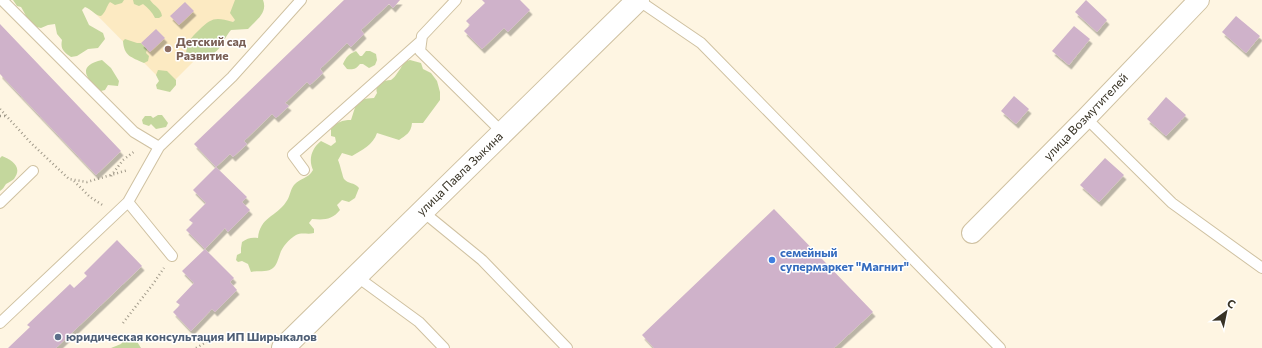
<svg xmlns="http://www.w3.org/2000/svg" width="1262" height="348" font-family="Commissioner,sans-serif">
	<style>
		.built { fill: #fceac2 }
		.green { fill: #c4d79d }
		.building { fill: #cfb2ca; filter: url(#shadow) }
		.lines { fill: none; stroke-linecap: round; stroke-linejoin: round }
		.lane-casing { stroke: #cfc1a1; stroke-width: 12 }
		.street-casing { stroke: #cfc1a1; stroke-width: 22 }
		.secondary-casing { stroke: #cfc1a1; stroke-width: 24 }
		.path { stroke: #a19a8a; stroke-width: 2.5; stroke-dasharray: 1 3; stroke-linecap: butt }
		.lane { stroke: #fff; stroke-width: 10 }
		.street { stroke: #fff; stroke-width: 20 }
		.secondary { stroke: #fff; stroke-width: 22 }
		.education-dot { fill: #8d6e63; stroke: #fff; stroke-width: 1.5 }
		.shop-dot { fill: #3f7fe0; stroke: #fff; stroke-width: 1.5 }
		.service-dot { fill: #5c6f8a; stroke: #fff; stroke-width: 1.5 }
		.labels { text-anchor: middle; stroke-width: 3; stroke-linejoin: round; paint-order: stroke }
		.education-label { font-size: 12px; font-weight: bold; fill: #785e54; stroke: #fff; text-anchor: start }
		.street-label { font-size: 12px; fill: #373225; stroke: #fff }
		.shop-label { font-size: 12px; font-weight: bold; fill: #366cbe; stroke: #fff; text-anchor: start }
		.service-label { font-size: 12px; font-weight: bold; fill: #4e5e75; stroke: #fff; text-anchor: start }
	</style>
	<defs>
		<filter id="shadow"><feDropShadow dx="2.5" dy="4.5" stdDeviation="0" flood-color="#0004"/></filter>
	</defs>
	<rect width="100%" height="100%" fill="#fef5e2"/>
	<!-- built -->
	<path class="built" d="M82,0H255L168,87Z"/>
	<!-- green -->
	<path class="green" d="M13,0H124L122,3L115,5L110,2C106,7 106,12 101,16C96,16 91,9 85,7L82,10L89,25L103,33L105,39L98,48L88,49L77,56L71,57C64,52 60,49 62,40L57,34L55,24L48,25L41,28C28,25 28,18 21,7L17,6Z
		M133,0H150C154,6 161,8 162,16L159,18H155C152,12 148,8 143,4L139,6L134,4Z
		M235,0H263C268,13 256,20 248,29L231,30C220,43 221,57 199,56L198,54L193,52L190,55L186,54C187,41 191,38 199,30C212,17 216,17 233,22L235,20L230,13Z
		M125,39L137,43H141L147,49L146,53L149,56L148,61L144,63C131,57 124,56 123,41Z
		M356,51L360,56H362L366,51H370L376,54L377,60L375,65L369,68L363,64H360C356,69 353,70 347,69L343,64C346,57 349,54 356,51Z
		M102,60L111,68L119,81L118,86L108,85L105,90L101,91C86,79 76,66 102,60Z
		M410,60L421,63L423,69L431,73L437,81L440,92V100L423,123H412C411,133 406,135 399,140L377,133C373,145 362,150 352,156L342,153L338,160C340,164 343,178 344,179C348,184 354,182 359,188L355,198L349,202L342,200L337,205L340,210C332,220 324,220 312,219L309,223L314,229V233C308,235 302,232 296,235C289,239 282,247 280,254C278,259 277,265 273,268C268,273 258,270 251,272L248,264L242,261L238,262L236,260L237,255L241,253V248L242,242C247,238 252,237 258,238C260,217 276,217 286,202C290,197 290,190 294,185C300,178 308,179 313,170C308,159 312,148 321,141L331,146L336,142L335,137L331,136V129C337,122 342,120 351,120C357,104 354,99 374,98L377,93C374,83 383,81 391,80C394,78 396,75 398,72C403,66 402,62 410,60Z
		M158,70L167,71L176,80V85L170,92L157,89L156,85L159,81L156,75Z
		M158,115H162L168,123L166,127L156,129L151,124L149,126L143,124L142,120L145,116H151L153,118Z
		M2,156C12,160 23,167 14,179C12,181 9,182 6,184C4,187 3,189 0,191V158Z
		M129,338L136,340L141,348H111L121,344L125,339Z"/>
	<!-- building -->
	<path class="building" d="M344,0H400L393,8L389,4L361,30L364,34L351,47L347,43L320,69L323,73L310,85L307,82L285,103L289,106L276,118L272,114L244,141L247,144L233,157L230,154L216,167L194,144Z
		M482,0H520L530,10L508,32L504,28L482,49L464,31L470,25L466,21L485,3Z
		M1086,0L1107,20L1097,32L1075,12Z
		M185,2L194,11L179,25L170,16Z
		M1236,16L1260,36L1246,53L1222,32Z
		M0,24L121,151L96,175L0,74Z
		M1074,26L1090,39L1069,65L1052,51Z
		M156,29L165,38L150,52L141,43Z
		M1014,96L1029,109L1016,124L1001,111Z
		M1166,97L1186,115L1166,136L1147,119Z
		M1105,158L1124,175L1099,202L1080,185Z
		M216,167L247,197L242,202L250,210L228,232L225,228L205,249L186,230L193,223L189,220L206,203L193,190Z
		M774,209L873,312L834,348H654L642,335Z
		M117,240L142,266L56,348H8L30,327L27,325L70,284L74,288L87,276L84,273Z
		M205,249L234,278L230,282L237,290L215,312L212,309L191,331L173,312L180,305L176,302L194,283L182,271Z"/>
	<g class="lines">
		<!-- lane casing -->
		<g class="lane-casing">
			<path id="lane" d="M2,0L134,132L159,147
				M456,0L422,36L420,51L503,133
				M638,0L701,43L1000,348
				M1086,118L1172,203L1262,268
				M304,170L293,155L421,41
				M128,202L172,256
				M0,203L33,171
				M422,211L482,260L567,348
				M356,276L419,322L444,348
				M0,323L128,202L159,147L232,77L301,0"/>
		</g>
		<!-- street casing -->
		<g class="street-casing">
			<path id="street" d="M972,233L1086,118L1199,0"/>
		</g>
		<!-- secondary casing -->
		<g class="secondary-casing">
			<path id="secondary" d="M283,348L638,0"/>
		</g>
		<!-- path -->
		<path class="path" d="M0,109L31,143L69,179L87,182L128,170
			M0,116H6
			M111,176L123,160L135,151
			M74,181L90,197L104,206
			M123,323L153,284L164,268
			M196,348L220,334"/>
		<!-- lane -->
		<use href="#lane" class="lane"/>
		<!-- street -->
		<use href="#street" class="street"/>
		<!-- secondary -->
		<use href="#secondary" class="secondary"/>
	</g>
	<!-- markers -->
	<circle class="education-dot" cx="168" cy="49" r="4"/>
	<circle class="shop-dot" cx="772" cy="260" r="4"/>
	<circle class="service-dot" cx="58" cy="337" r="4"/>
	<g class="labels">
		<!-- education labels -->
		<g class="education-label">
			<text x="176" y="46">Детский сад<tspan x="176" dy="14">Развитие</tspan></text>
		</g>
		<!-- street labels -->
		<g class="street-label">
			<text transform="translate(1086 117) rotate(-46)" y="4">улица Возмутителей</text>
			<text transform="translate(460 174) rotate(-44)" y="4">улица Павла Зыкина</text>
		</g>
		<!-- shop labels -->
		<g class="shop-label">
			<text x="780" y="257">семейный<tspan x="780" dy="14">супермаркет "Магнит"</tspan></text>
		</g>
		<!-- service labels -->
		<g class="service-label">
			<text x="66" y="341">юридическая консультация ИП Ширыкалов</text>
		</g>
	</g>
	<!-- north arrow -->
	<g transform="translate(1226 312) rotate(33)" stroke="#ffffff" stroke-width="3" paint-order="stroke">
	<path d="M0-3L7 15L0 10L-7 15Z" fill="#373225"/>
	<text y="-6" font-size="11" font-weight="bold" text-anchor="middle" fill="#373225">С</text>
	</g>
</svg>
